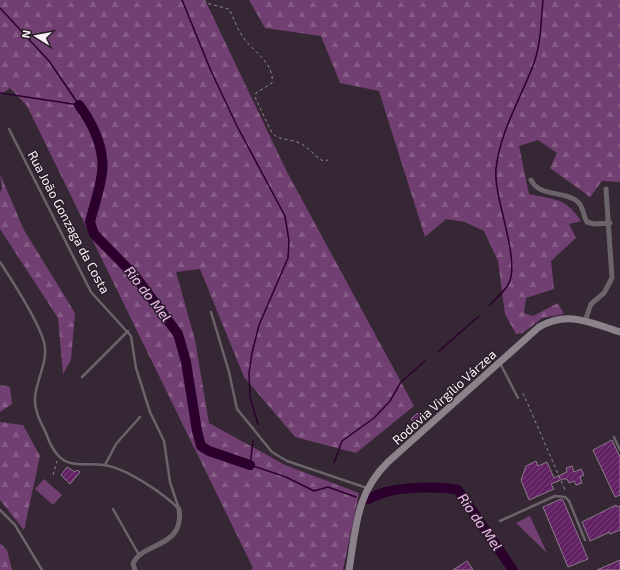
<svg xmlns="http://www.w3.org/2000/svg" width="620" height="570" font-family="'Exo 2',sans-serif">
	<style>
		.grass { fill: #713f71 }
		.forest { fill: url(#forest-firs) }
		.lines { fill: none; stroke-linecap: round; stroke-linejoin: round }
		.stream { stroke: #2c002d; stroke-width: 1.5 }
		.river { stroke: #2c002d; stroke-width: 10 }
		.building { fill: url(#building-hatch); stroke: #8a7b8a }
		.path { stroke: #948993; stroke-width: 1; stroke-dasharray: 3 3; stroke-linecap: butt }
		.lane { stroke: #6a636a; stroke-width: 2.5 }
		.street { stroke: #6a636a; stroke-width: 5 }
		.secondary { stroke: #8c828c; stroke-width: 7 }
		.labels { text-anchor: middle; stroke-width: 3; stroke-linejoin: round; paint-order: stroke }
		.street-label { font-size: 13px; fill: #f9f0f8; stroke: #2b1e2a }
		.water-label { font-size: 14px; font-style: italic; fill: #f5bdf3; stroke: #2b1e2a }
	</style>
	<defs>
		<pattern id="forest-firs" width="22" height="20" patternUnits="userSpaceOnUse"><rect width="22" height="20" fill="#713f71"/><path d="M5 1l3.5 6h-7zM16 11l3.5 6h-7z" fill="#865b86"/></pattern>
		<pattern id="building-hatch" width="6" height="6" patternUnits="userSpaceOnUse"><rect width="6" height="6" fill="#622163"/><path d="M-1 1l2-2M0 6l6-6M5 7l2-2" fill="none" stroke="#79427a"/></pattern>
	</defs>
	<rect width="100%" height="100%" fill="#352834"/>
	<!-- grass -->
	<path class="grass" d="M44,479L62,495L53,505L35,489Z
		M530,516L547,553L516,523Z"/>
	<!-- forest -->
	<path class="forest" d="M0,0H205L287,172L414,406L356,453L295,437L244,377L200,269L176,272L195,340L209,423L285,465L359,493L343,570H251L253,568L27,106L10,88L0,95Z
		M249,0H620V182L602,181L590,197L550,168L557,153L538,140L519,146L529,194C555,200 565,197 581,221L569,224L576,238L551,261L554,289L526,298L524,313L533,316L558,303L564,314L542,318L523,333L516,334L505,314L498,261L484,231L465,222L446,219L425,237L379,91L340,83L321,36L265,28Z
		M0,174L24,230L75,313L71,360L63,374L58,318L0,229V192L2,189Z
		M0,385L10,387L12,404L0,412Z
		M0,422L23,425L40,456L24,530L0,500Z
		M0,543L7,550L12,570H0Z"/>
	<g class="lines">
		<!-- stream -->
		<path class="stream" d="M182,0L211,71L237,126L285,216L289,241L288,258L259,325L252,353L249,373L250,397L258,424
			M0,8L49,61L79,105
			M0,93L79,105
			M489,306C495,299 503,293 508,285C522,261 493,198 496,169C500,131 521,98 534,63C541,43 541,21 543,0
			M438,352L479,316
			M253,441L250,465L286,477L314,491L328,487L356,497
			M334,463L342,441L374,418L390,401L401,382L425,361"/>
		<!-- river -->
		<path class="river" d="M79,105C90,120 100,139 102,158C105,175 94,205 90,222L94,234L135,276L178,334L186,362L197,431L201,446L209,451L250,465
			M368,499C374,497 380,493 386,492C403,487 442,486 458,490L513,570"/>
	</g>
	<!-- building -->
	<path class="building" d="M418,413L425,420L418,427L411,419Z
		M612,440L620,457V495L615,497L593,450Z
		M536,461L538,466L547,462L554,478L567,472L566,468L572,466L574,472L581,469L584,475L580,477L582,483L576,485L574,481L569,483L567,479H563L551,484L554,489L529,500L521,480L526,466Z
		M67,467L75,472L77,470L80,472L70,484L61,475Z
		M561,499L563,500L588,559L568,567L543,507Z
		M616,505L617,507L620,506V530L610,534V532L590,541L582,522Z
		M620,560V570H597Z
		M467,561L473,570H453Z"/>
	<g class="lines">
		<!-- path -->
		<path class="path" d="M204,0L206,3L229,9C234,18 237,29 243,37C252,51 275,63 272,83L256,93L255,97L272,133C279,140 288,139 297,142C308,146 313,155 323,161L328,160
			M523,393L566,492
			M53,475L57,461"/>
		<!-- lane -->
		<path class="lane" d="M9,129L91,292L131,336L136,368L150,412L164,441L170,482L179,509
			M0,262C13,282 38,320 44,342C49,362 36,379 35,398C34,410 41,423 46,433C49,442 54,453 62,459C72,467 91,463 104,465C126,468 163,493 179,509
			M211,312L229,372L237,409L272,452L287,461L367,488
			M500,363L518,398
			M82,377L128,331
			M614,437L620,450
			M105,465L116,444L140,417
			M113,509L139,555
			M0,510L15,525L42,570
			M500,521L555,496L565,497L569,501L585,540"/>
		<!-- street -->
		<path class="street" d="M531,180C540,198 565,190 578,202C584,208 583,216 587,222L594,224L610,223
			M585,321L591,304L604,293L612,278L606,189
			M135,570L133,564C141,542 185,549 179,509"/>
		<!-- secondary -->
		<path class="secondary" d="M349,570C356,528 356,493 388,462L539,327C568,310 591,323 620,332"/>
	</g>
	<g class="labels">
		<!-- street labels -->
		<g class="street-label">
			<text transform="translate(69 222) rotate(62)" y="5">Rua João Gonzaga da Costa</text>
			<text transform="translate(444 397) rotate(-42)" y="5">Rodovia Virgílio Várzea</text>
		</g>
		<!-- water labels -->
		<g class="water-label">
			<text transform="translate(148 294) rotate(52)" y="5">Rio do Mel</text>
			<text transform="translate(480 522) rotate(55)" y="5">Rio do Mel</text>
		</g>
	</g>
	<!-- north arrow -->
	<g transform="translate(36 36) rotate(281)" stroke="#2b1e2a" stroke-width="3" paint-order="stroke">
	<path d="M0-3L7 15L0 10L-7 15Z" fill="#f9f0f8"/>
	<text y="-6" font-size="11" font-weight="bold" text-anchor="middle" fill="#f9f0f8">N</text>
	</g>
</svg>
